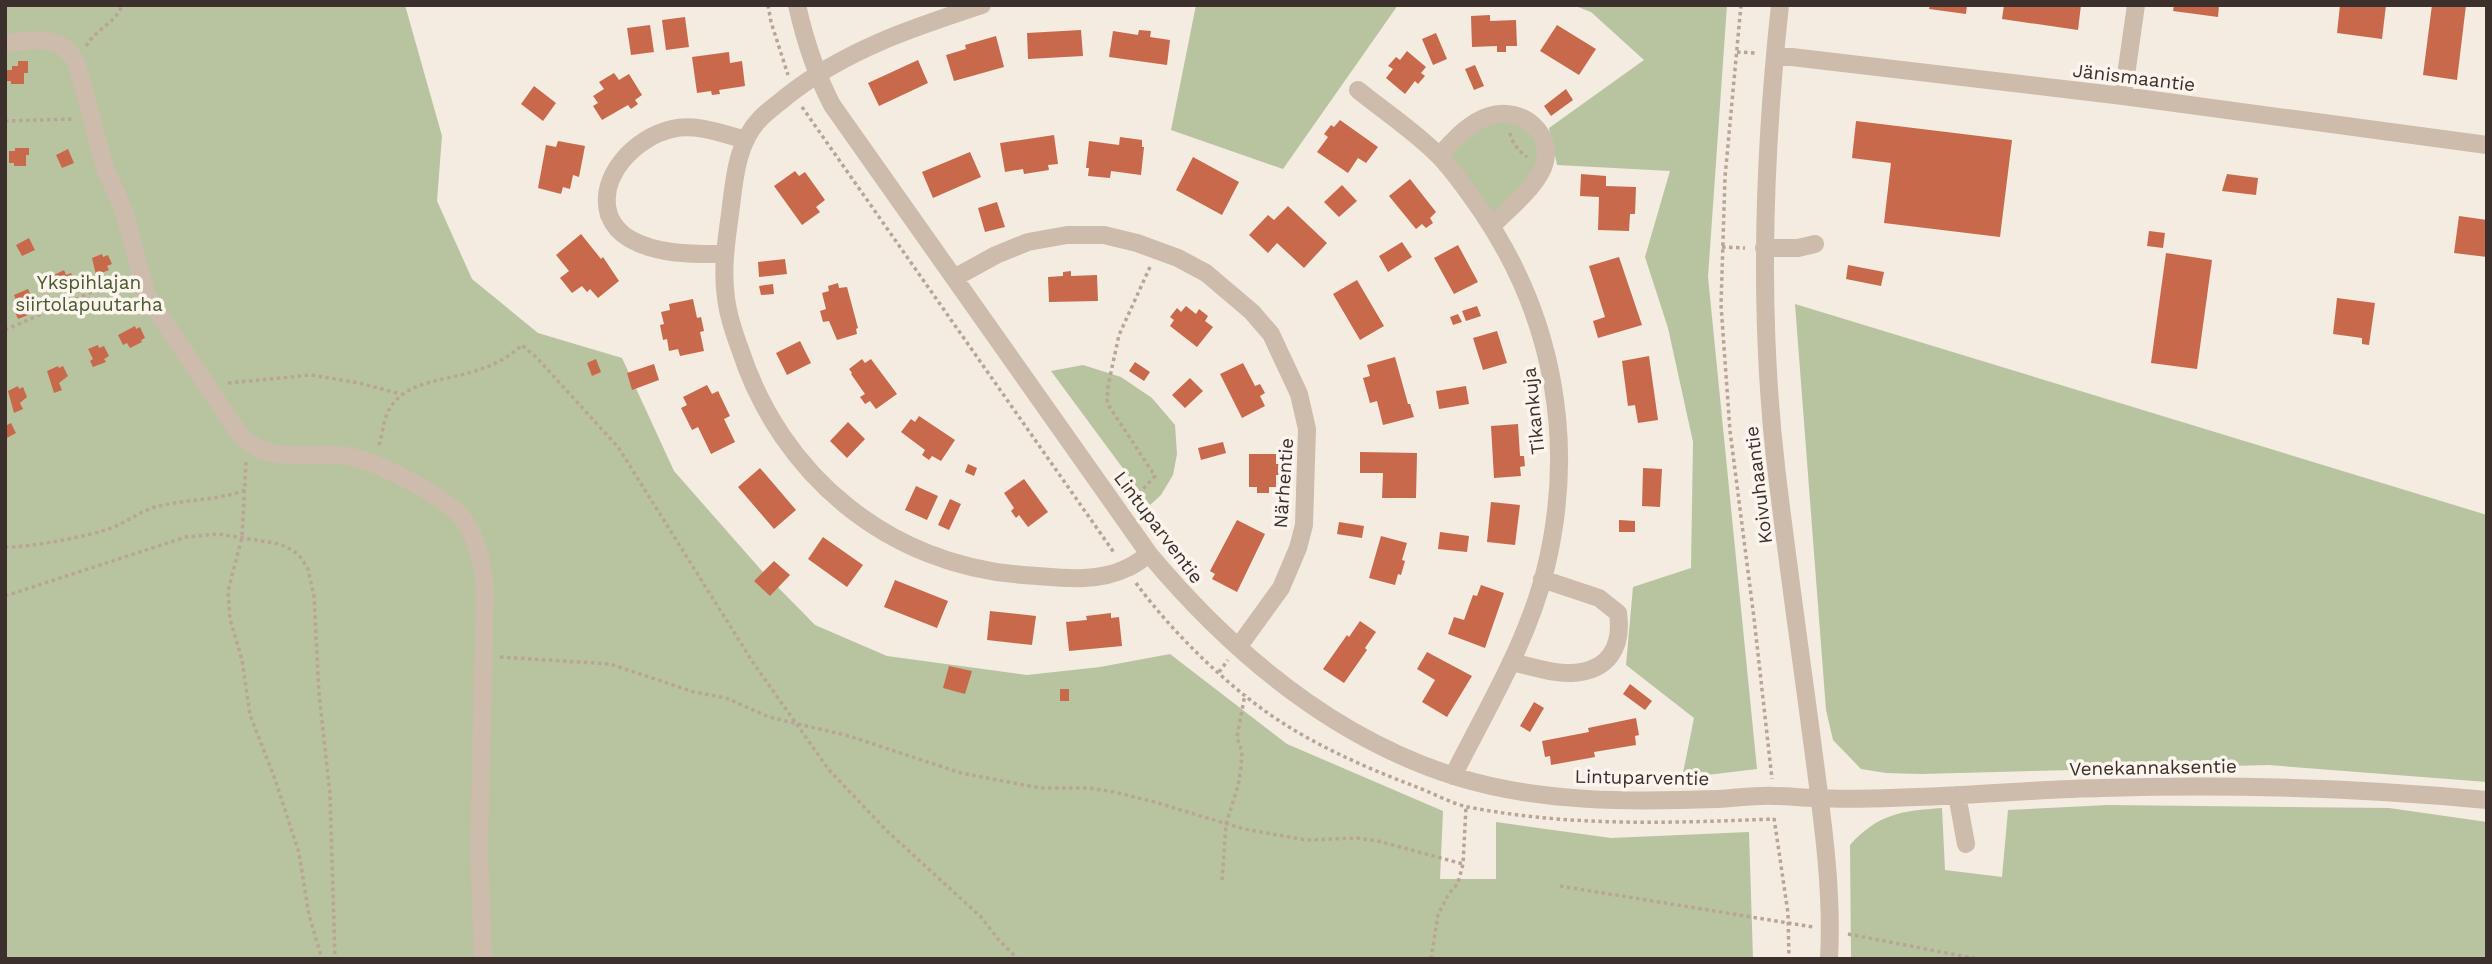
<svg xmlns="http://www.w3.org/2000/svg" width="2492" height="964" font-family="'Work Sans',sans-serif">
	<style>
		.green { fill: #b8c4a0 }
		.building { fill: #c8694b }
		.lines { fill: none; stroke-linecap: round; stroke-linejoin: round }
		.path { stroke: #b9a596; stroke-width: 3.5; stroke-dasharray: 3.5 3.5; stroke-linecap: butt }
		.minor { stroke: #cdbbac; stroke-width: 18 }
		.labels { text-anchor: middle; stroke-width: 7; stroke-linejoin: round; paint-order: stroke }
		.street-label { font-size: 19px; fill: #3b302b; stroke: #fbf5ee }
		.park-label { font-size: 19px; fill: #4a5a2e; stroke: #fbf5ee }
	</style>
	<rect width="100%" height="100%" fill="#f4ebe1"/>
	<!-- green -->
	<path class="green" d="M5,5H405L442,136L437,201L472,279L538,333L622,358L674,471L762,571L815,625L887,656L1027,675L1100,667L1170,654L1287,744L1443,811L1440,879H1496V822L1611,838L1749,832L1753,959H5Z
		M1196,5H1398L1283,169L1171,130Z
		M1573,5H1727L1708,277L1757,769L1682,778L1694,718L1626,665L1633,587L1691,568L1693,442L1668,328L1645,257L1670,171L1557,165L1549,128L1644,60L1591,12Z
		M1492,118L1533,127L1541,167L1492,217L1446,154Z
		M1795,304L2487,515V782L2268,765L1921,774L1886,773L1861,769L1833,740L1826,710Z
		M1083,365L1121,377L1152,398L1175,425L1177,454L1173,475L1161,495L1150,505L1051,371Z
		M2108,805L2389,808L2487,822V959H1851L1850,845C1879,813 1902,811 1942,808L1945,870L2002,877L2008,810Z"/>
	<!-- building -->
	<path class="building" d="M1930,5H1967L1966,14L1929,9Z
		M2004,5H2081L2078,30L2002,19Z
		M2174,5H2219L2218,17L2173,11Z
		M2340,5H2386L2382,39L2337,33Z
		M2432,5H2466L2457,80L2423,75Z
		M1490,15V21L1516,20L1517,46H1506V52H1497V46L1472,47L1471,16Z
		M685,17L689,47L666,50L662,20Z
		M650,25L654,52L631,55L627,28Z
		M1557,25L1596,49L1579,75L1540,51Z
		M1081,30L1083,56L1028,59L1027,33Z
		M1139,30L1151,31L1150,37L1170,40L1167,65L1109,57L1113,31L1138,35Z
		M1436,33L1447,59L1433,65L1422,39Z
		M996,36L1004,67L954,81L946,55L966,49L965,45Z
		M1407,51L1426,67L1421,73L1425,76L1418,84L1415,81L1405,94L1386,78L1393,69L1388,66L1396,57L1400,60Z
		M729,52L730,63L742,61L745,86L719,90L720,94L712,95L711,91L697,93L692,57Z
		M918,60L928,83L879,106L868,83Z
		M18,61H28V73H24V84H11V81H6V70H12V66H18Z
		M1475,65L1484,86L1474,90L1465,69Z
		M614,73L619,80L629,74L642,95L635,100L638,104L631,109L628,105L602,120L593,106L598,103L593,96L604,89L599,82Z
		M534,86L556,103L543,121L521,104Z
		M1566,89L1573,100L1551,116L1544,106Z
		M1340,120L1378,147L1366,163L1358,158L1348,173L1317,152L1328,137L1324,134L1331,125L1334,127Z
		M1856,121L2012,140L2000,237L1884,223L1891,163L1852,158Z
		M1054,135L1058,164L1048,165L1049,170L1024,174L1023,169L1005,172L1000,143Z
		M1120,137L1142,140V147H1144L1141,175L1111,171L1110,178L1088,176L1089,168H1086L1089,141L1119,145Z
		M558,141L585,146L579,177L573,175L570,189L563,187L561,194L538,188L546,145L556,147Z
		M15,148H29V155H26V166H14V163H9V151H15Z
		M68,149L74,163L62,168L56,155Z
		M970,152L981,177L933,198L922,172Z
		M1193,157L1239,182L1222,215L1176,190Z
		M795,171L799,176L805,172L825,200L816,207L820,212L802,225L774,186Z
		M1581,174L1606,176V186L1636,187L1635,214H1630L1629,231L1598,230L1599,197L1580,196Z
		M2227,174L2258,178L2256,195L2222,191Z
		M1410,179L1436,212L1430,218L1433,223L1426,228L1422,224L1416,229L1389,196Z
		M1342,185L1357,201L1339,217L1324,202Z
		M997,202L1005,227L985,232L978,208Z
		M1288,206L1327,243L1304,268L1277,243L1268,253L1249,235L1268,215L1274,220Z
		M2459,216L2487,220V257L2454,253Z
		M2149,231L2165,233L2163,248L2147,246Z
		M581,234L601,259L603,257L619,281L598,298L590,289L587,292L582,286L572,293L560,278L569,271L556,255Z
		M29,238L35,250L22,256L16,245Z
		M1402,242L1412,257L1388,272L1379,256Z
		M1458,245L1478,282L1454,294L1434,258Z
		M2166,253L2212,260L2197,369L2151,363Z
		M102,254L103,257L108,255L112,264L107,266L109,270L96,275L92,258Z
		M1619,257L1642,325L1598,338L1593,321L1605,317L1589,266Z
		M785,259L787,274L759,277L758,262Z
		M1848,265L1884,272L1881,286L1846,279Z
		M64,270L66,275L71,273L75,282L59,292L57,287L59,286L54,275Z
		M1071,271V276L1097,275L1098,301L1049,302L1048,277L1063,276V272Z
		M1357,280L1384,326L1360,340L1333,294Z
		M838,283L839,288L847,287L858,328L856,329L857,334L837,340L829,321L823,322L820,311L826,309L822,293L829,291L828,286Z
		M773,284L774,294L761,295L759,286Z
		M28,289L35,305L26,309L28,315L18,319L14,309L19,307L14,295Z
		M2337,298L2375,303L2369,345L2362,344V338L2333,334Z
		M693,299L697,318L701,317L704,331L700,332L704,351L680,356L678,349L669,351L667,339L663,340L660,325L664,324L661,312L670,310L669,304Z
		M1186,306L1196,314L1199,309L1208,316L1205,321L1213,327L1197,347L1170,326L1174,320L1170,317L1177,308L1181,312Z
		M1477,306L1481,316L1466,321L1462,311Z
		M1458,314L1462,322L1453,325L1450,317Z
		M135,326L136,329L140,327L145,338L141,340L142,342L130,348L127,343L123,345L118,335Z
		M1497,331L1507,363L1483,370L1473,338Z
		M800,341L811,363L787,375L776,353Z
		M98,345L99,348L104,346L109,356L104,359L106,362L93,367L90,361L93,359L88,349Z
		M1649,356L1658,420L1638,423L1635,405L1628,406L1622,361Z
		M1395,357L1408,404H1410L1414,417L1383,425L1377,401L1370,403L1363,378L1370,376L1367,365Z
		M596,359L601,372L592,376L587,363Z
		M862,359L865,363L871,359L897,394L876,409L870,401L865,404L860,397L865,394L851,374L852,373L849,369Z
		M1135,362L1150,372L1144,381L1129,371Z
		M1243,363L1255,386L1260,384L1265,393L1260,396L1265,406L1242,418L1220,374Z
		M654,364L659,380L632,390L627,373Z
		M58,366L59,368L63,366L68,376L59,383L62,390L54,393L47,371Z
		M1190,378L1203,391L1185,408L1172,395Z
		M707,385L712,394L718,391L730,416L724,419L735,442L711,454L698,427L692,430L681,408L687,405L683,397Z
		M18,386L19,389L23,387L27,397L20,403L23,409L14,413L8,391Z
		M1466,386L1469,404L1439,409L1436,391Z
		M919,416L955,440L941,461L932,456L929,460L922,455L925,450L901,432L911,419L915,422Z
		M848,422L865,439L847,458L830,441Z
		M11,423L16,433L5,439V426Z
		M1518,424L1520,456H1524L1525,466L1520,467L1521,476L1494,478L1491,426Z
		M1223,442L1226,453L1201,460L1198,448Z
		M1360,452L1417,453L1416,498H1382L1383,473H1360Z
		M1249,454H1276V464H1281V475H1276V487H1269V493H1257V487H1249Z
		M968,464L977,468L974,476L965,472Z
		M760,468L796,510L774,529L738,487Z
		M1643,468L1662,469L1660,507L1642,506Z
		M1024,479L1048,512L1028,527L1019,515L1016,518L1011,511L1014,508L1004,493Z
		M916,486L938,496L927,520L905,510Z
		M950,499L961,504L949,530L938,525Z
		M1491,502L1520,505L1515,545L1487,542Z
		M1237,520L1265,534L1237,592L1212,579L1215,574L1210,571Z
		M1619,520L1635,521V532H1619Z
		M1339,522L1364,526L1362,538L1337,534Z
		M1440,532L1469,536L1467,552L1438,549Z
		M1381,536L1407,543L1402,560L1405,561L1401,575L1398,574L1395,585L1369,578Z
		M823,537L863,565L847,587L808,559Z
		M774,561L790,575L770,596L754,581Z
		M895,580L948,601L937,628L884,607Z
		M1481,585L1504,593L1485,648L1448,634L1454,617L1464,620L1473,595L1477,596Z
		M990,611L1036,616L1032,645L987,640Z
		M1111,613V618L1119,617L1122,646L1069,651L1066,622L1087,620L1086,616Z
		M1360,621L1376,632L1365,648L1367,650L1344,683L1323,669L1347,635L1349,637Z
		M1427,652L1472,676L1447,717L1422,702L1435,680L1417,669Z
		M949,666L972,671L965,694L943,688Z
		M1630,684L1652,701L1645,710L1623,694Z
		M1060,689H1069V701H1060Z
		M1534,702L1544,708L1530,732L1520,726Z
		M1636,718L1639,735L1635,736L1636,745L1594,752L1595,757L1551,765L1550,756L1545,757L1542,741L1589,732L1588,728Z"/>
	<g class="lines">
		<!-- path -->
		<path class="path" d="M768,5L771,22L788,75
			M1741,5L1725,177L1721,305L1730,431L1754,618L1772,779
			M86,46C96,29 116,23 122,5
			M1737,52L1756,53
			M802,107L1115,554
			M5,121L73,119
			M1510,133C1512,143 1518,150 1527,157
			M1722,247L1745,248
			M5,330L122,279
			M228,383L311,375L359,383L401,394
			M379,445C383,433 383,419 390,408C406,382 441,381 468,373C488,368 507,359 522,345L537,358L618,447L752,661L829,770L887,831L981,917L998,939L1018,959
			M246,462L242,537L228,591L230,619L242,660L250,715L275,779L299,853L309,915L322,959
			M1134,499L1155,476L1107,403L1108,386L1119,335L1150,267
			M5,547C27,548 91,536 111,528C127,522 139,512 155,507C185,499 216,501 245,490
			M1136,583C1174,635 1235,694 1289,727C1328,751 1372,770 1414,786C1431,792 1452,804 1468,807C1571,827 1670,823 1774,819
			M5,596L186,537L218,534L280,544L294,551L302,559L308,569L314,596L319,694L330,794L335,959
			M500,657L610,664L694,692L726,698L769,717L849,736L961,773L1040,788H1090L1114,792L1151,801L1244,829L1306,840L1357,838L1378,841L1463,864
			M1219,672L1228,660
			M1774,818L1788,913L1789,959
			M1222,880L1226,824L1238,786L1241,767L1242,752L1237,737L1245,694
			M1560,886L1813,927
			M1848,934L1978,959
			M1431,959L1438,915L1448,895L1458,883L1463,864L1466,807"/>
		<!-- minor -->
		<path class="minor" d="M797,5C805,41 815,72 832,105L1149,554C1231,652 1333,738 1457,777C1541,803 1631,802 1718,799C1737,798 1756,795 1775,796C1789,796 1803,798 1818,798C1851,800 1884,798 1917,797C1979,795 2041,789 2102,788C2231,784 2359,788 2487,800
			M982,5C912,28 845,50 787,96C778,104 767,111 759,120C736,144 734,183 730,214C726,242 722,270 726,298C728,315 734,333 740,349C781,476 889,565 1023,575C1056,577 1095,584 1127,568C1135,565 1142,559 1149,554
			M1780,5C1763,161 1758,319 1777,475C1788,566 1801,657 1813,748C1822,817 1833,889 1829,959
			M5,44C33,39 63,34 77,64L105,168L124,211L147,296L234,426C238,431 242,438 248,442C274,464 316,450 347,456C376,460 447,497 464,520C479,542 483,566 485,592L479,849L483,959
			M1775,55L2123,96L2487,145
			M1358,90C1385,112 1416,132 1440,157C1456,174 1469,193 1482,212C1554,318 1576,443 1546,567C1528,642 1487,708 1453,776
			M2123,96L2136,5
			M1439,156C1454,140 1468,123 1489,116C1523,105 1558,136 1542,170C1531,192 1508,209 1492,226
			M1764,248H1798L1815,244
			M725,254C694,254 658,255 630,239C621,234 613,225 609,215C597,176 636,137 672,129C696,123 723,134 746,140
			M954,278L996,255L1028,242L1067,235H1104L1137,243L1178,258L1206,273L1252,312L1271,334L1299,394L1307,429L1304,525L1298,548L1281,588L1239,646
			M1511,662C1530,666 1553,674 1572,673C1608,671 1623,648 1618,613L1599,598L1542,579
			M1957,795L1966,844"/>
	</g>
	<g class="labels">
		<!-- street labels -->
		<g class="street-label">
			<text transform="translate(2134 77) rotate(7)" y="7">Jänismaantie</text>
			<text transform="translate(1533 411) rotate(-96)" y="7">Tikankuja</text>
			<text transform="translate(1283 483) rotate(-86)" y="7">Närhentie</text>
			<text transform="translate(1758 485) rotate(-97)" y="7">Koivuhaantie</text>
			<text transform="translate(1159 527) rotate(53)" y="7">Lintuparventie</text>
			<text transform="translate(2153 767) rotate(-1)" y="7">Venekannaksentie</text>
			<text transform="translate(1642 777) rotate(1)" y="7">Lintuparventie</text>
		</g>
		<!-- park labels -->
		<g class="park-label">
			<text x="89" y="289">Ykspihlajan<tspan x="89" dy="22">siirtolapuutarha</tspan></text>
		</g>
	</g>
	<!-- border -->
	<rect width="2492" height="964" fill="none" stroke="#3b302b" stroke-width="14"/>
</svg>
